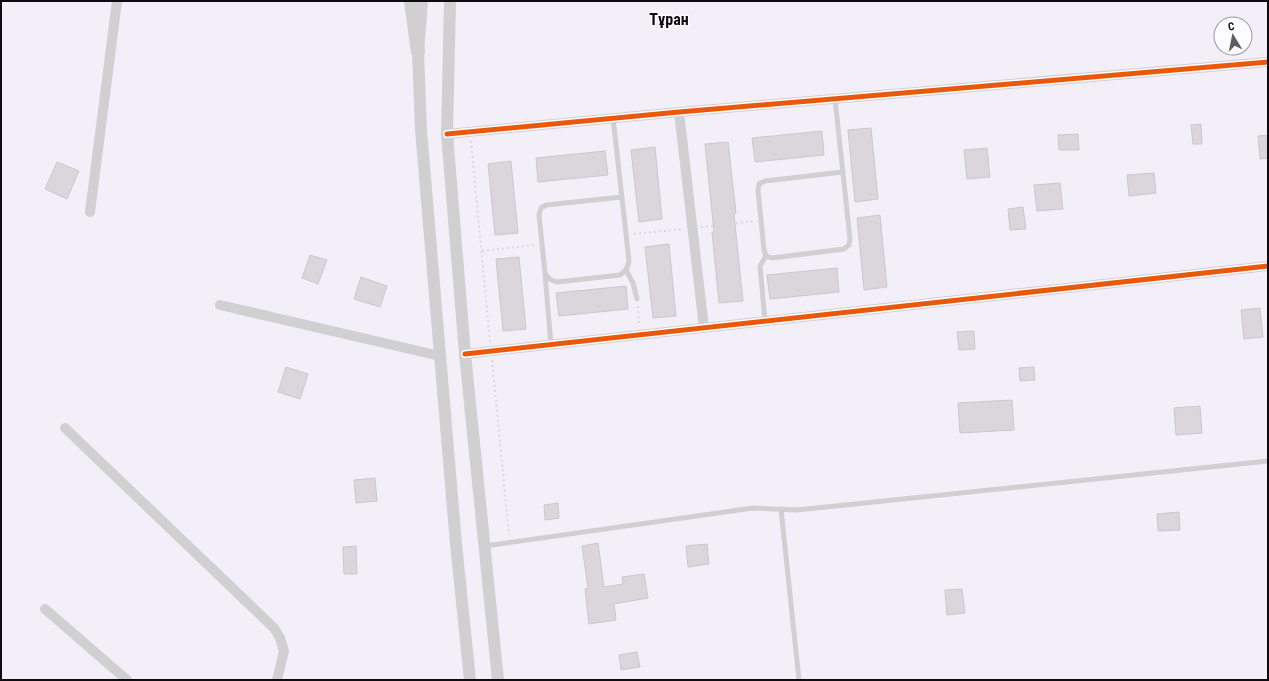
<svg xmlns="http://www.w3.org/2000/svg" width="1269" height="681" font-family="'Roboto Condensed',sans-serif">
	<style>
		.building { fill: #dbd6dc; stroke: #ccc7cd }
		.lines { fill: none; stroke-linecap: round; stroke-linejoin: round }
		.path { stroke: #d9d8da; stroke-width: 2; stroke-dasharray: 2 3; stroke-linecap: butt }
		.service { stroke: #d0cfd1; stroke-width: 5 }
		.minor { stroke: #d0cfd1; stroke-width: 10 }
		.tertiary { stroke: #d0cfd1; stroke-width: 12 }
		.secondary { stroke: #d0cfd1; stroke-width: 14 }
		.cycleway-casing { stroke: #fcfbfe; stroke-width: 8 }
		.cycleway { stroke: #e8590c; stroke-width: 5 }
		.labels { text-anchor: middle; stroke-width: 3; stroke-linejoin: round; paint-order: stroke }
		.district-label { font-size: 16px; font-weight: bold; fill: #0e0c11; stroke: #fcfbfe }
	</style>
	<rect width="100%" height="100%" fill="#f3eff8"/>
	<!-- building -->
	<path class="building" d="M1201,124L1202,144H1193L1191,125Z
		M871,128L878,199L855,202L848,130Z
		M822,131L824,155L755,162L752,138Z
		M1078,134L1079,150H1059L1058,135Z
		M1268,135V158L1260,159L1258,136Z
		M728,142L736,213L734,214L743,301L719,303L712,232H714L705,144Z
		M655,147L662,219L639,222L631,150Z
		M987,148L990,177L967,179L964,150Z
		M605,151L608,175L538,182L536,158Z
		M511,161L518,233L495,235L488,164Z
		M57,162L79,171L67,199L45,189Z
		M1154,173L1156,193L1129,196L1127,175Z
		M1060,183L1063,209L1037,211L1034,185Z
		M1023,207L1026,229L1010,230L1008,209Z
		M880,215L887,287L864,290L857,218Z
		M669,244L676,316L653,318L645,247Z
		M310,255L327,260L318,284L302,278Z
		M519,257L526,329L503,331L496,259Z
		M837,268L839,292L770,299L767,275Z
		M361,277L387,286L380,307L354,299Z
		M626,286L628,309L559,316L556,293Z
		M1260,308L1263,337L1244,339L1241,310Z
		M974,331L975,349L959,350L957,332Z
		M286,367L308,374L300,399L278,392Z
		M1034,367L1035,380L1020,381L1019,368Z
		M1012,400L1014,430L960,433L958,403Z
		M1200,406L1202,433L1176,435L1174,408Z
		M375,478L377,501L356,503L354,480Z
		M558,503L559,518L545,520L544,505Z
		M1179,512L1180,530L1158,531L1157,514Z
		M598,543L604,587L623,584L622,577L644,574L648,598L614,604L616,620L589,624L585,589L588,588L582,546Z
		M707,544L709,564L688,567L686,546Z
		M356,546L357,574H344L343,547Z
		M962,589L965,613L947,615L945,590Z
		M637,652L640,667L621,670L619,655Z"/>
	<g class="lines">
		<!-- path -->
		<path class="path" d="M471,141L490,342
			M701,227L755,221
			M634,234L683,229
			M482,251L534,245
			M638,306L639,326
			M492,360L509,535"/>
		<!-- service -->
		<path class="service" d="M835,99L850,239L849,245L844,249L772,258L766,256L764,250L758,190L759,184L765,181L843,172
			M613,118L626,234L629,262L626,270L620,275L557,282L549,279L545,273L539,215L541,208L546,205L622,197
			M626,270L633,283L637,299
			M545,274L551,345
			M765,321L760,266L766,256
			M781,509L799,680
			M485,546L753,508L797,510L1268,461"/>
		<!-- minor -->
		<path class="minor" d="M679,112L704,328
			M447,134L679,112L1268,62
			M90,212L117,1
			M220,305L440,356
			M465,354L1268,266
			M65,428L274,628L280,638L284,651L277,680
			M45,609L127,680"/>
		<!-- tertiary -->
		<path class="tertiary" d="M422,1L418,52L421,130L456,544L470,680
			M450,1L447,134L465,354L498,680"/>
		<!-- secondary -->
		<path class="secondary" d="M411,1L418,52"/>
		<!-- cycleway casing -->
		<g class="cycleway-casing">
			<path id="cycleway" d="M447,134L679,112L1268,62
				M465,354L1268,266"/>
		</g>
		<!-- cycleway -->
		<use href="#cycleway" class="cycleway"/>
	</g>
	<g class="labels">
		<!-- district labels -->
		<g class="district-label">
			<text x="669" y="25">Тұран</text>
		</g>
	</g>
	<!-- border -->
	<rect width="1269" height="681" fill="none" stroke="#0e0c11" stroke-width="4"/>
	<!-- north arrow -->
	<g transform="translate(1233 36) rotate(350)"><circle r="19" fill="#fcfbfe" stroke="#9d9b9f"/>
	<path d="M0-3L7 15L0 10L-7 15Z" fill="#5e5b62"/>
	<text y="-6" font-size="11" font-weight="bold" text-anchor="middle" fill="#0e0c11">С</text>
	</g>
</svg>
